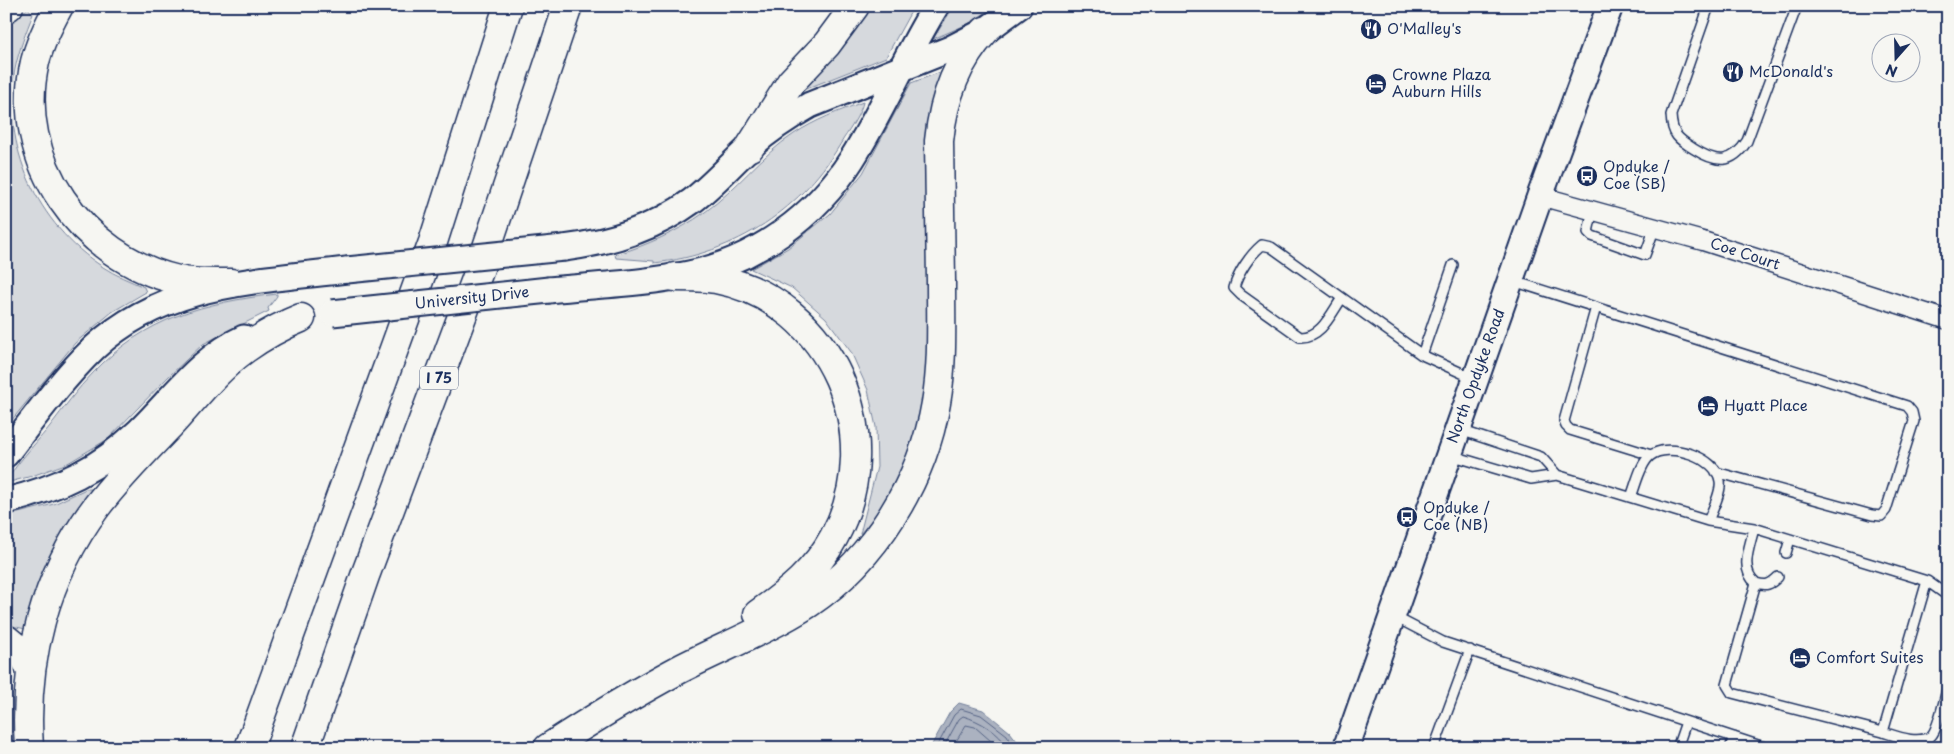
<svg xmlns="http://www.w3.org/2000/svg" width="1954" height="754" font-family="'Playpen Sans',sans-serif">
	<style>
		.green { fill: #d6d9dd; stroke: #78849e }
		.water { fill: #abb2c0; stroke: #717e99 }
		.lines { fill: none; stroke-linecap: round; stroke-linejoin: round }
		.shore { stroke: #556385; stroke-width: 1 }
		.service-casing { stroke: #1b2f5e; stroke-width: 12 }
		.minor-casing { stroke: #1b2f5e; stroke-width: 21 }
		.secondary-casing { stroke: #1b2f5e; stroke-width: 29 }
		.motorway-casing { stroke: #1b2f5e; stroke-width: 31 }
		.service { stroke: #f6f6f2; stroke-width: 9 }
		.minor { stroke: #f6f6f2; stroke-width: 18 }
		.secondary { stroke: #f6f6f2; stroke-width: 25 }
		.motorway { stroke: #f6f6f2; stroke-width: 28 }
		.secondary-bridge-casing { stroke: #1b2f5e; stroke-width: 29; stroke-linecap: butt }
		.secondary-bridge { stroke: #f6f6f2; stroke-width: 25 }
		.labels { text-anchor: middle; stroke-width: 4.5; stroke-linejoin: round; paint-order: stroke }
		.shield { fill: #f6f6f2; stroke: #5d6b8a; stroke-width: 1 }
		.shield-label { font-size: 14px; font-weight: bold; fill: #1b2f5e }
		.poi-label { font-size: 15px; fill: #1b2f5e; stroke: #f6f6f2; text-anchor: start }
		.street-label { font-size: 15px; fill: #1b2f5e; stroke: #f6f6f2 }
	</style>
	<rect width="100%" height="100%" fill="#f6f6f2"/>
	<filter id="ink" filterUnits="userSpaceOnUse"><feTurbulence type="fractalNoise" baseFrequency=".02" numOctaves="2"/><feDisplacementMap in="SourceGraphic" scale="10" xChannelSelector="R" yChannelSelector="G"/><feConvolveMatrix kernelMatrix="1 2 1 2 8 2 1 2 1" color-interpolation-filters="sRGB"/></filter>
	<g filter="url(#ink)">
		<!-- green -->
		<path class="green" d="M870,6H914L886,57L803,90L802,88L850,36Z
			M954,6H996L968,24L933,39Z
			M28,8L33,14C26,32 19,50 15,69C1,145 37,225 103,267C115,275 130,281 144,287L146,292L112,312L75,343L6,427V27Z
			M943,71L931,373L912,454L890,498L860,534L877,467L876,427L868,390L851,352L826,318L792,288L751,269L788,248L830,214L863,173L911,83Z
			M863,102C862,110 850,130 844,138C803,209 736,254 654,263V261L616,258L615,255C647,245 678,232 705,212C737,189 760,156 794,134C815,120 839,111 863,102Z
			M277,294V296L268,308L269,311L203,344L168,377L108,439L68,463L32,476L6,483C12,468 39,440 50,426C64,408 77,389 93,373C146,317 203,303 277,294Z
			M86,489H91V493L26,629L6,625V516L54,504Z"/>
		<!-- water -->
		<path class="water" d="M959,703L983,710L1010,732L1020,745L1016,748H930L950,712Z"/>
		<g class="lines">
			<!-- shore -->
			<path class="shore" d="M936,748L954,715L961,709L981,715L1007,735L1014,748
				M943,748L959,719L963,716C980,721 999,732 1008,748
				M952,748L966,725L975,727L999,748"/>
			<!-- service casing -->
			<g class="service-casing">
				<path id="service" d="M1709,6L1671,115C1672,135 1678,139 1694,149C1716,163 1732,165 1747,141L1797,6
					M1593,210L1588,232L1592,236L1645,255L1655,227
					M1453,265L1422,355L1475,379
					M1513,281L1907,406L1912,412L1914,421L1886,510L1881,516L1872,515L1716,472
					M1342,298C1331,314 1321,338 1300,337L1241,295L1234,288C1238,273 1250,255 1262,245L1271,247L1422,355
					M1596,307L1564,421L1566,426L1570,430L1651,455
					M1460,430L1541,457L1557,475
					M1450,455L1531,479L1557,475L1708,521L1754,528C1750,547 1739,569 1756,583L1727,685L1732,693L1883,732L1927,581L1754,528
					M1631,497C1636,485 1640,464 1650,456C1668,441 1717,457 1720,481C1722,491 1712,511 1708,521
					M1786,553L1790,539
					M1927,581L1948,596
					M1756,583C1766,586 1770,585 1778,577
					M1393,616L1443,642L1767,748
					M1883,732C1896,736 1918,745 1931,736C1938,730 1945,696 1948,686
					M1434,748L1470,650
					M1677,748L1686,722
					M1730,748L1734,737"/>
			</g>
			<!-- minor casing -->
			<g class="minor-casing">
				<path id="minor" d="M1540,196L1703,241L1948,320"/>
			</g>
			<!-- secondary casing -->
			<g class="secondary-casing">
				<path id="secondary" d="M564,248C611,242 654,229 692,201C713,185 731,164 751,146C769,130 789,117 810,105L950,49L985,31L1019,6
					M549,290C595,285 643,284 689,274C756,260 815,217 852,159C883,110 905,56 936,6
					M6,454C34,418 61,380 94,348C164,282 257,281 347,270
					M6,501C59,488 99,469 139,431C172,399 200,358 244,338
					M1346,748L1540,196L1610,6"/>
			</g>
			<!-- motorway casing -->
			<g class="motorway-casing">
				<path id="motorway" d="M59,6C49,24 40,42 35,62C12,160 82,258 178,280C195,284 213,283 231,283
					M6,8L9,6
					M750,147L791,82L827,44L855,6
					M675,277C689,277 703,277 716,279C832,301 889,436 834,537C816,571 788,593 758,614
					M6,639L22,652L30,669
					M29,748C23,661 45,575 97,506C119,477 146,450 171,424C194,399 217,369 245,349C263,336 281,326 301,318
					M249,748L433,242L508,6
					M305,748L366,573L479,271L568,6
					M548,748C591,720 635,693 680,669C723,647 769,629 809,603C875,559 923,480 936,403C943,363 941,323 941,282C940,235 940,188 939,141C943,99 956,62 985,31"/>
			</g>
			<!-- service -->
			<use href="#service" class="service"/>
			<!-- minor -->
			<use href="#minor" class="minor"/>
			<!-- secondary -->
			<use href="#secondary" class="secondary"/>
			<!-- motorway -->
			<use href="#motorway" class="motorway"/>
			<!-- secondary-bridge casing -->
			<g class="secondary-bridge-casing">
				<path id="secondary-bridge" d="M347,270L564,248
					M332,313L549,290"/>
			</g>
			<!-- secondary-bridge -->
			<use href="#secondary-bridge" class="secondary-bridge"/>
		</g>
	</g>
	<!-- icons -->
	<defs>
		<g id="restaurant-disc" transform="scale(1.125)"><circle r="9.5" fill="#1b2f5e" stroke="#f6f6f2"/><path d="M-5-6h1v4h1v-4h1v4h1v-4h1v5L-1.5 .5V6h-2V.5L-5-1ZM5-6V6H3V1.5H1.5Q1.5-4 5-6Z" fill="#fff"/></g>
		<g id="hotel-disc" transform="scale(1.125)"><circle r="9.5" fill="#1b2f5e" stroke="#f6f6f2"/><path d="M-6-4.5h1.5V1H6V5H4.5V3h-9V5H-6ZM-4 0a1.8 1.8 0 1 1 3.6 0ZM.5 0V-2.5h3Q6-2.5 6 0Z" fill="#fff"/></g>
		<g id="bus-disc" transform="scale(1.125)"><circle r="9.5" fill="#1b2f5e" stroke="#f6f6f2"/><path d="M-5-6H5V4H4V6H2V4H-2V6H-4V4H-5ZM-3.5-4V0h7V-4ZM-3.5 1.2v1.5H-2V1.2ZM2 1.2v1.5H3.5V1.2Z" fill="#fff"/></g>
	</defs>
	<g fill-rule="evenodd">
		<use href="#restaurant-disc" x="1371" y="29"/>
		<use href="#restaurant-disc" x="1733" y="72"/>
		<use href="#hotel-disc" x="1376" y="84"/>
		<use href="#bus-disc" x="1587" y="176"/>
		<use href="#hotel-disc" x="1708" y="406"/>
		<use href="#bus-disc" x="1407" y="517"/>
		<use href="#hotel-disc" x="1800" y="658"/>
	</g>
	<g class="labels">
		<!-- shield labels -->
		<rect class="shield" x="420" y="366.5" width="38" height="23" rx="4"/>
		<g class="shield-label">
			<text x="439" y="383">I 75</text>
		</g>
		<!-- poi labels -->
		<g class="poi-label">
			<text x="1387" y="34">O'Malley's</text>
			<text x="1749" y="77">McDonald's</text>
			<text x="1392" y="80">Crowne Plaza<tspan x="1392" dy="17">Auburn Hills</tspan></text>
			<text x="1603" y="172">Opdyke /<tspan x="1603" dy="17">Coe (SB)</tspan></text>
			<text x="1724" y="411">Hyatt Place</text>
			<text x="1423" y="513">Opdyke /<tspan x="1423" dy="17">Coe (NB)</tspan></text>
			<text x="1816" y="663">Comfort Suites</text>
		</g>
		<!-- street labels -->
		<g class="street-label">
			<text transform="translate(1745 254) rotate(18)" y="5">Coe Court</text>
			<text transform="translate(472 298) rotate(-6)" y="5">University Drive</text>
			<text transform="translate(1476 376) rotate(-70)" y="5">North Opdyke Road</text>
		</g>
	</g>
	<!-- margin -->
	<rect width="1954" height="754" fill="none" stroke="#f6f6f2" stroke-width="25"/>
	<rect x="12" y="12" width="1929" height="729" fill="none" stroke="#1b2f5e" stroke-width="2" filter="url(#ink)"/>
	<!-- north arrow -->
	<g transform="translate(1896 58) rotate(200)"><circle r="24" fill="#f6f6f2" stroke="#9ea6b7"/>
	<path d="M0-4L9 19L0 12L-9 19Z" fill="#1b2f5e"/>
	<text y="-8" font-size="14" font-weight="bold" text-anchor="middle" fill="#1b2f5e">N</text>
	</g>
</svg>
